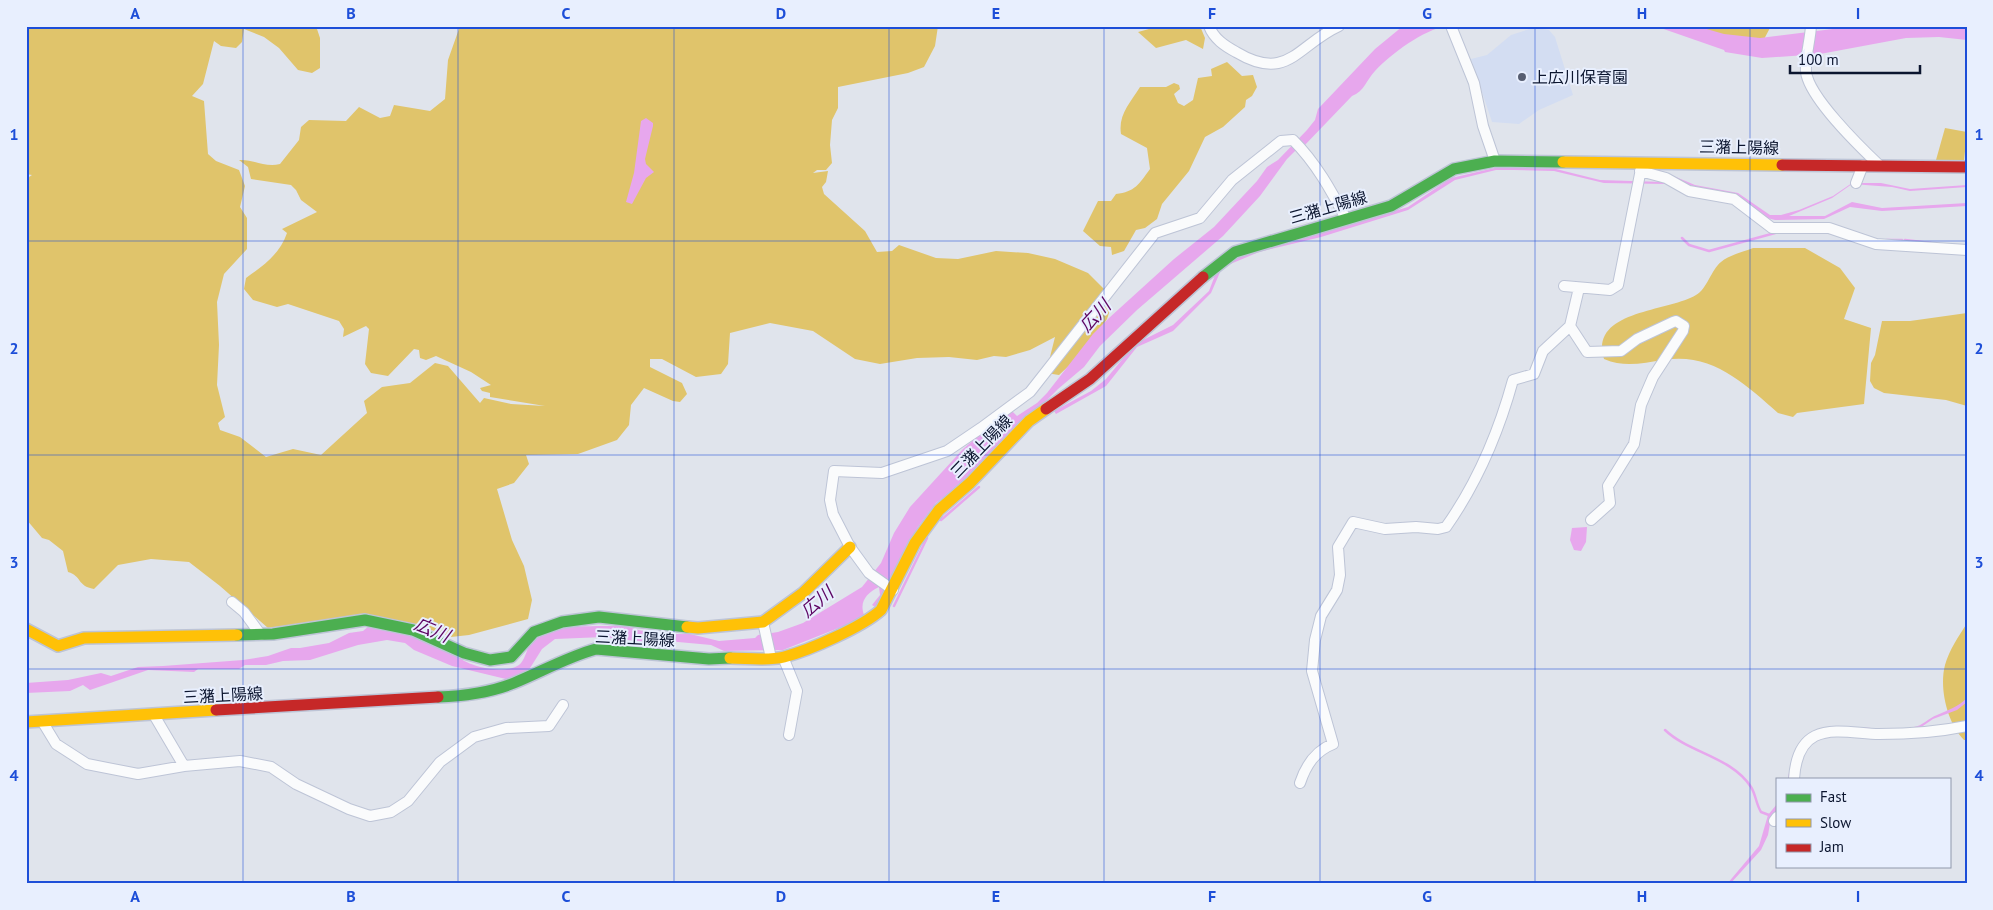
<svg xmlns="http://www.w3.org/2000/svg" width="1993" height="910" font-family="'PT Sans','Noto Sans JP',sans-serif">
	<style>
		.built { fill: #d3ddf2 }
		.green { fill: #e0c46b }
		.water { fill: #e7a7ed }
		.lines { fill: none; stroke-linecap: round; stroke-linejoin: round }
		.stream { stroke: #e7a7ed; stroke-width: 2.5 }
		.street-casing { stroke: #bdc4d6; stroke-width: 12 }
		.fast-casing { stroke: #bdc4d6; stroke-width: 14 }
		.slow-casing { stroke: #bdc4d6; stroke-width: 14 }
		.jam-casing { stroke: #bdc4d6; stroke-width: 14 }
		.street { stroke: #fafbfc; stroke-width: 10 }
		.fast { stroke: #4caf50; stroke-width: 11 }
		.slow { stroke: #ffc107; stroke-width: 11 }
		.jam { stroke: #c62828; stroke-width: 11 }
		.grid { fill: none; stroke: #1d4ed8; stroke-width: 1; stroke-opacity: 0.55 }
		.poi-dot { fill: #565d71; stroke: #e8effe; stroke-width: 2 }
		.labels { text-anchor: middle; stroke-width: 4; stroke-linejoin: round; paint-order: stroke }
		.poi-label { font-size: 16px; fill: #0b152f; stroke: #e8effe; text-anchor: start }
		.street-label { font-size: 16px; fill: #0b152f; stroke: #e8effe }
		.water-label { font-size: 18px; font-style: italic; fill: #5d0462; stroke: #e8effe }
		.neatline { fill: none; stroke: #1d4ed8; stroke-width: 2 }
		.grid-label { font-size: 16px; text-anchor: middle; font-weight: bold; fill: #1d4ed8 }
	</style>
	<rect width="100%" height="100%" fill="#e0e4ec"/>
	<!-- built -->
	<path class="built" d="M1533,28L1549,30L1555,37L1573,95L1539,110L1519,124L1492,122L1471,59L1487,55L1511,35Z"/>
	<!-- green -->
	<path class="green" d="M26,26H316L320,38V68L312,73L298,70L279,48L264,37L244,29L242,42L236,48L221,46L214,41L203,84L192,96L204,101L208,154L216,161L239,170L245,186L240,207L247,218V249L224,274L217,302L219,345L217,385L225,417L218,423L220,430L240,437L266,457L293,449L321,455L367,413L364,401L382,387L410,383L435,363L448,366L480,403L484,398L511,404L545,406L490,397V393L482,391L480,388L491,385L471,372L436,356L426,360L420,358L419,350L414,349L388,376L371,373L365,364L369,329L366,326L343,337L344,329L339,321L288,304L277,307L260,302L253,300L244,289L246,278C263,266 280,254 287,233L282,229L317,212L301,200L296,190L291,185L251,179L248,167L239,160C254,159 265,168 280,164L299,140L301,127L309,120L346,121L359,107L380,118L390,116L394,105L430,111L445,99L448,60L460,26H938L935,46L924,67L908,73L838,87V108L832,120L830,145L832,163L826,170H817L813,173L828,171L826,182L822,187L824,194L865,231L877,252L892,251L899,245L936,258L958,259L996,251L1028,253L1055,259L1088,273L1107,292L1110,310L1107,319L1090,346L1059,375L1046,373L1055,337L1030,350L1006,357L994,356L977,360L949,357L917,358L880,364L855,359L813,331L770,323L730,333L728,364L721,374L696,377L662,359H650V367L682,383L687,394L680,402L673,401L644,388L631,405L629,425L617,440L578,454L526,455L529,464L514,483L497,489L512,540L524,566L532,600L528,619L469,635L451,637L420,626L357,616L268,628L220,586L189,562L151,559L118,565L94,589C77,586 82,576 68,572L63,551L49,540L42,538L26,519V179L32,175L26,174Z
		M1160,26H1200L1205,38L1203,49L1186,40L1156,48L1138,32Z
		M1679,26H1771L1762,43Z
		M1227,62L1242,76L1253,75L1257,87L1252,96L1246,100L1245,107L1223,127L1205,137L1189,171L1162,204L1157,219L1145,228L1136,230L1124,251L1112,255L1111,247L1100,246L1083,231L1098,201H1111L1116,194C1135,192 1139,184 1150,169L1147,148L1121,134C1118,115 1130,103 1140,87H1166L1174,83L1179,85L1180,89L1174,94L1178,103L1184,106L1193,100L1198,78L1212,76L1211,69Z
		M1945,128L1967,132L1964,161L1936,160Z
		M1753,248H1805L1840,268L1855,288L1844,319L1871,328L1864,404L1797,413L1793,417L1778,413C1745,384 1712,352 1664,360C1642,363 1625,368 1604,359C1589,310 1668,312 1696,295C1707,289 1711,270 1721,262C1729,255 1743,252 1753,248Z
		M1967,313V406L1946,400L1884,393L1874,388L1870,381L1871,363L1875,355L1882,321H1910Z
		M1967,623V740H1964C1947,723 1939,688 1945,665C1949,650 1959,636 1967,623Z"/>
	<!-- water -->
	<path class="water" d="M1403,26H1447C1423,30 1392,53 1375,71C1367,79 1364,92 1352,96L1303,147L1298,148L1287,159L1260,196L1223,236L1137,310L1100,346L1084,367L1058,389L972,476L936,503L918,527L877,608L872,605L880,595L879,587C867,593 859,601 864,615L869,616L783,650L724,651L711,645L667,641L668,645L604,637L555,639L542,649L527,673L510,680L452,666L414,650L405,643L387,640L358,645L310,660L283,661L266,665H245L239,669H198L194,672L148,670L90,690L83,685L70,691L26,693V683L68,680L101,673L111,676L138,667L163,666L243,660L268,656L291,648H300L329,643L349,633L363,631L369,626H386L454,652C463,667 505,675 519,665C525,660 526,651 530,644L528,642C536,638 545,632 553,630C576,625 600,626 623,626C633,627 641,633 650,630L654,634H690L719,641L755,638L758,635L778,632L803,623L862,587L881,563L894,533L910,507L963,449L1010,409L1017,416L1037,403L1047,393L1093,334L1109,318L1174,259L1214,227L1257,181L1267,167L1278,160L1307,130L1315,120L1318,109L1375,49Z
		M1655,26H1696L1724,34L1760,38L1857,26H1967V40L1939,37L1906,38L1820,54L1762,58L1725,52L1724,50Z
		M646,118L653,123V126L645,159L646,164L654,172L646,178L632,204L626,202L634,173L641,121Z
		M1499,167L1556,169L1600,180L1663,182L1649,170L1652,167L1695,185L1738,193L1770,215H1781L1799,210L1833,196L1852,183H1881L1910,189L1967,185V187L1910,191L1892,187L1852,184L1832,198L1789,216H1825L1852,202L1882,208L1967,203V206L1882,211L1850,207L1824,219L1775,220L1767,218L1737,197L1720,191L1667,184L1604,183L1554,171L1514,170H1496L1455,180L1408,210L1321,237L1259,252L1228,265L1221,270L1211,293L1173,331L1137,347L1106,386L1056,414L1054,411L1091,391L1106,379L1135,344L1173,325L1209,291L1217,270L1234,258L1408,207L1451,178Z
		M1587,527L1586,542L1581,551L1574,550L1570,540L1572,528Z
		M1967,698V702L1957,710L1933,719L1917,730L1810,736L1792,779H1788C1799,700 1860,737 1914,727C1922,726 1929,718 1937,715C1948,710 1958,707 1967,698Z
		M1777,804V811L1771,818L1768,835L1761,850L1730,884H1727L1759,846L1768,815Z"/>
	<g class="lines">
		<!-- stream -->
		<path class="stream" d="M1682,238L1689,245L1709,251L1775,233
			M1887,240H1902
			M1905,240L1931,243
			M941,520L979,487
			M894,606L927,538
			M1665,730C1689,753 1732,757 1751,787C1756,795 1756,804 1761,812L1769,815"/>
		<!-- street casing -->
		<g class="street-casing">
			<path id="street" d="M1209,26C1214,39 1225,46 1236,52C1288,83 1297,45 1339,26
				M1451,26L1474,83L1483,126L1495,161
				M1811,26C1810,42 1805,56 1806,72C1809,97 1860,147 1879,165
				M1640,171L1666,178L1689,191L1734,199L1772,228H1829L1876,244L1967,250
				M1856,183L1863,165
				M1564,286L1610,290L1618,285L1642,164
				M1570,326L1587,352L1621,351L1637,339L1673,322L1676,321L1684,326L1683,331L1653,377L1641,405L1634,444L1608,486L1610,503L1591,520
				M893,590L869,573L850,547L833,514L830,500L834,471L882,473L947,451L981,428L1030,392L1155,233L1200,218L1232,180L1281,141L1293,140C1316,163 1331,190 1346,219
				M232,602L244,612L261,635
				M763,622L771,658
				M783,657L797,691L789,735
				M154,715L184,766
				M42,721L56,744L87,764L138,774L184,766L240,761L271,767L296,784L349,809L370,816L391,812L408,801L440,762L474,737L506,728L549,726L563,705
				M1794,779C1795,763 1799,744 1815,736C1833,727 1859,734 1879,734C1909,734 1938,732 1967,726
				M1300,783C1306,765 1315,751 1333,744L1312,671L1315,640L1321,616L1337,590L1340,575L1338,547L1353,522L1385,529L1416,527L1438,529L1446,527C1477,483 1499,431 1513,380L1534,374L1543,351L1570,326L1579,288
				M1774,821L1777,817"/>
		</g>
		<!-- fast casing -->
		<g class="fast-casing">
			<path id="fast" d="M1203,277L1235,252L1391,206L1454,169L1495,161L1563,162
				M237,635L273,634L365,620L413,630L464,653L490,660L511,657L534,632L562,622L599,617L687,627
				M438,697C464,696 489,693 514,683C541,672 567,657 596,649L709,659L730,658"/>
		</g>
		<!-- slow casing -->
		<g class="slow-casing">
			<path id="slow" d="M1563,162L1782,165
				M687,627L698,628L763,622L803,593L850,547
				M26,629L58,646L84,638L237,635
				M730,658C747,658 768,661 784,657C810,650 862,627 881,610L915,543L939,510L970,483L1029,421L1046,409
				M26,722L216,710"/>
		</g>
		<!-- jam casing -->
		<g class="jam-casing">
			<path id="jam" d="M1782,165L1967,167
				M1046,409L1090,379L1203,277
				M216,710L438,697"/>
		</g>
		<!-- street -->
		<use href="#street" class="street"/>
		<!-- fast -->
		<use href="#fast" class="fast"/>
		<!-- slow -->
		<use href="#slow" class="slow"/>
		<!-- jam -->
		<use href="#jam" class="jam"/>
	</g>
	<!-- grid -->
	<path class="grid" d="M243,26V884M458,26V884M674,26V884M889,26V884M1104,26V884M1320,26V884M1535,26V884M1750,26V884M26,241H1967M26,455H1967M26,669H1967"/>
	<!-- markers -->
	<circle class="poi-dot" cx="1522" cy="77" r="5"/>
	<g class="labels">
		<!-- poi labels -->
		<g class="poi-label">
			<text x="1532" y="83">上広川保育園</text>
		</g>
		<!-- street labels -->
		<g class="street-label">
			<text transform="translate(1739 147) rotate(1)" y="6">三潴上陽線</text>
			<text transform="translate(1328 207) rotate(-16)" y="6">三潴上陽線</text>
			<text transform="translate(981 446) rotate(-46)" y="6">三潴上陽線</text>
			<text transform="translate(635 638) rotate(3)" y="6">三潴上陽線</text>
			<text transform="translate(223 695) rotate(-3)" y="6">三潴上陽線</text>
		</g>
		<!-- water labels -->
		<g class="water-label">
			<text transform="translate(1095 316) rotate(-47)" y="6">広川</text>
			<text transform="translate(817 602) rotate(-40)" y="6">広川</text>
			<text transform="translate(432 630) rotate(23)" y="6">広川</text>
		</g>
	</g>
	<!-- border -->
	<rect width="1993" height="910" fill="none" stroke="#e8effe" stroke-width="55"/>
	<!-- legend -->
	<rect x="1776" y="778" width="175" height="90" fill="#e8effe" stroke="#9098ab"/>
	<rect x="1786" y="794" width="25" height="8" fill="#4caf50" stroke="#9098ab"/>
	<text x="1820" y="802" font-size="15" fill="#0b152f">Fast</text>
	<rect x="1786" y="819" width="25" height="8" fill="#ffc107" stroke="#9098ab"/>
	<text x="1820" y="828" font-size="15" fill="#0b152f">Slow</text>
	<rect x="1786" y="844" width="25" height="8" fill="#c62828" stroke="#9098ab"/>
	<text x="1820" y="852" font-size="15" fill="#0b152f">Jam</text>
	<!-- scale -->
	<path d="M1790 65v8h130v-8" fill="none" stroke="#0b152f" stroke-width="2.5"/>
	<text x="1798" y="65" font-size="15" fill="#0b152f" stroke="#e8effe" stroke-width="4" paint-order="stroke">100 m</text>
	<rect x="28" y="28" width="1938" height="854" class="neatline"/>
	<g class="grid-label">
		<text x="135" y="19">A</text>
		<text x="351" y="19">B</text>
		<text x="566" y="19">C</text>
		<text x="781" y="19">D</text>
		<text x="996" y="19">E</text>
		<text x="1212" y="19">F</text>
		<text x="1427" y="19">G</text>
		<text x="1642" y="19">H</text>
		<text x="1858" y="19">I</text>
		<text x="14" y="140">1</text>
		<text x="1979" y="140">1</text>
		<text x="14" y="354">2</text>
		<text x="1979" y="354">2</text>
		<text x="14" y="568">3</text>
		<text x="1979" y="568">3</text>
		<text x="14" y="781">4</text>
		<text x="1979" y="781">4</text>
		<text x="135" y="902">A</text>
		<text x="351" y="902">B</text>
		<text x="566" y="902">C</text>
		<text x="781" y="902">D</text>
		<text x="996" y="902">E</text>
		<text x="1212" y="902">F</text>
		<text x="1427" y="902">G</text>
		<text x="1642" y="902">H</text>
		<text x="1858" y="902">I</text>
	</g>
</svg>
